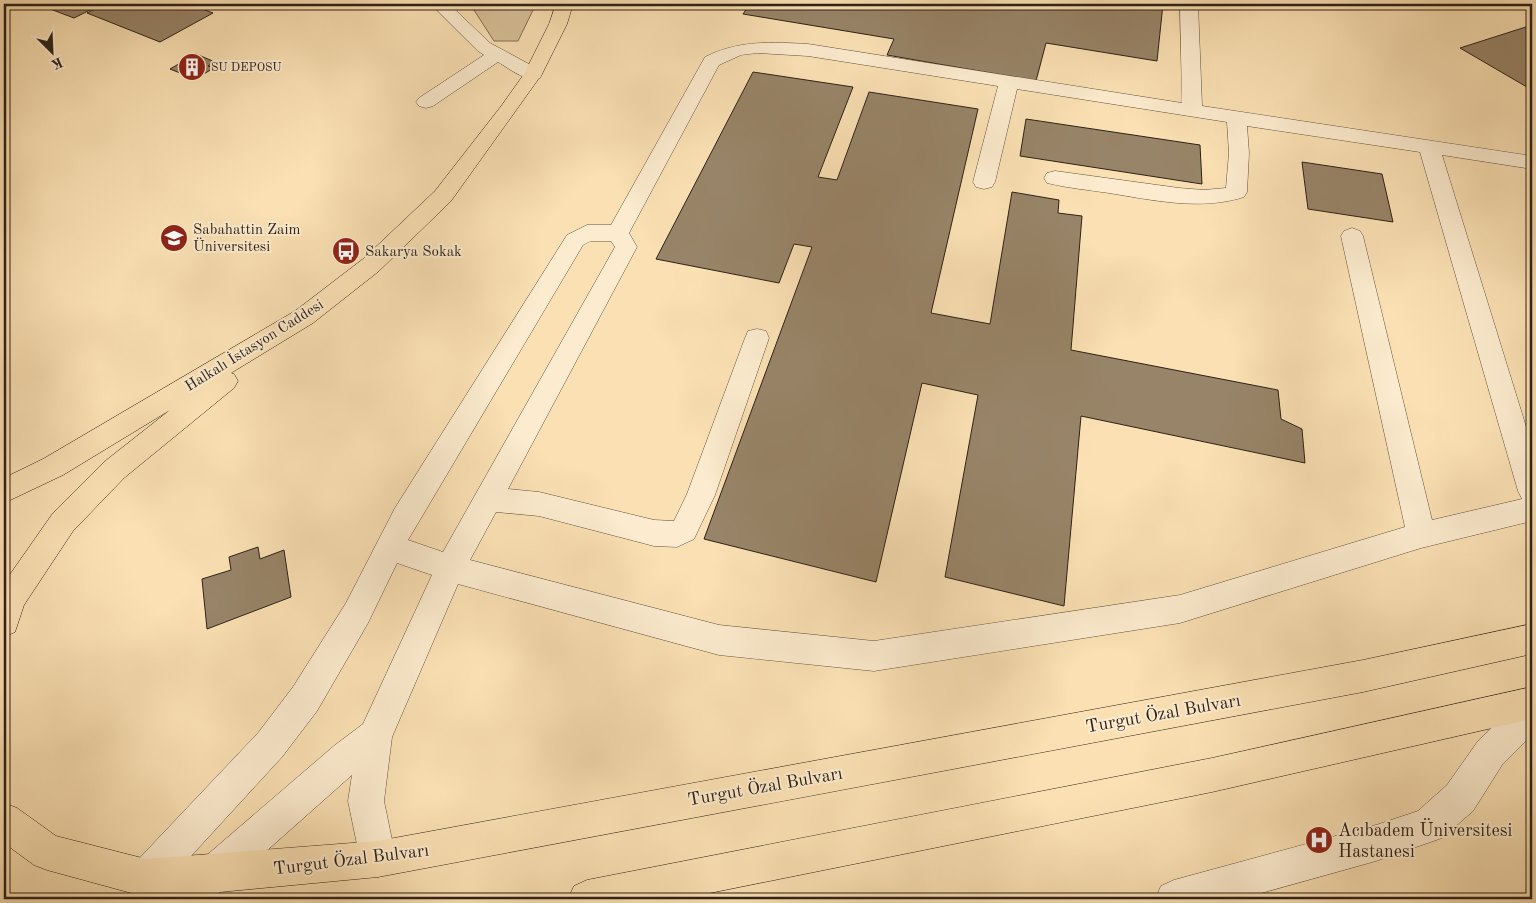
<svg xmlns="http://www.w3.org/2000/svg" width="1536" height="903" font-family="'Old Standard TT',serif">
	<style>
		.green { fill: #d7c098; stroke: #827058 }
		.building { fill: #988468; stroke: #2e2117 }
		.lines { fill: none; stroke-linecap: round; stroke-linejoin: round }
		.minor-casing { stroke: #61513e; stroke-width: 1 }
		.major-casing { stroke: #2e2117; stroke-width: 1 }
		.minor { fill: #fcebce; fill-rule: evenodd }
		.major { fill: #fae0b3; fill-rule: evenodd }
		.labels { text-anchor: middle; stroke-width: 4; stroke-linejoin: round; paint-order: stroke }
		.far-poi-label { font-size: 12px; fill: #2e2117; stroke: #fcebce; text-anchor: start }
		.poi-label { font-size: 15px; fill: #2e2117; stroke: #fcebce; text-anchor: start }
		.street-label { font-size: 15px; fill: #2e2117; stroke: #fcebce }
		.near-street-label { font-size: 18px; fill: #2e2117; stroke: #fcebce }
		.near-poi-label { font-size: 18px; fill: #2e2117; stroke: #fcebce; text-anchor: start }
	</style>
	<rect width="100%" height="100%" fill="#fae0b3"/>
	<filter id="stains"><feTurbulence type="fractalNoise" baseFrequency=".004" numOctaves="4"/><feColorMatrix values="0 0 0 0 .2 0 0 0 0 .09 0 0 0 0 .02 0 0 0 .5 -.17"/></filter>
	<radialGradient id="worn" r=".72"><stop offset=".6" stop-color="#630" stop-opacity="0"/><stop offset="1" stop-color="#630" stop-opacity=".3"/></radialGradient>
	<!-- green -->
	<path class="green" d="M470,4H536L518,41H494Z"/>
	<!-- building -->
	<path class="building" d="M37,4H102L74,18Z
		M106,4H189L213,13L160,42L87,13Z
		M750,4H1163L1157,61L1046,43L1036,81L887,55L894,39L743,14Z
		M1532,25V90L1460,48Z
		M196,54L215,62L208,66L214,68L195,79L170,69Z
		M753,72L853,87L818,177L837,180L869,92L978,109L931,313L990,324L1012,192L1059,200L1058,213L1082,216L1071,350L1278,390L1281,419L1302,429L1305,463L1081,416L1064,606L945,577L978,395L922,383L876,582L704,539L812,247L794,244L779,283L656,259Z
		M1026,119L1200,145L1202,184L1020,156Z
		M1302,162L1382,174L1393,222L1308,209Z
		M258,547L260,559L284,550L291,597L207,629L202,579L231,570L229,557Z"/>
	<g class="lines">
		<!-- minor casing -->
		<g class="minor-casing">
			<path id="minor" d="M431,4H449L490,43L540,70L542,74L540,78C525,82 510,69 498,62L433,106L426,108L419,106L416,102L419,98L484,55L478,51Z
				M1180,4H1198L1202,106L1532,156V169L1442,155L1532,446V521L1421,548L1180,623L874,671L719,655L458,584L392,737L384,801L396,859L391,872L378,877L365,872L360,859L348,801L352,775L226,887L213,893L200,887L194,874L200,861L335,745L363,724L432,575L397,563L368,623L317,711L282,757L159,891L146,897L133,891L127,878L133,865L258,733L293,687L346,603L395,508L567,235L587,225H611L705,57C739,40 771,42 808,44L1182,103ZM758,53L808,56L998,86L973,182L976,187L984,189L992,187L995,182L1017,89L1227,122L1229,153L1226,188L1204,190L1179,188L1055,171L1047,173L1044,178L1047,183C1067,188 1089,190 1109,193C1152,200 1201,211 1244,197L1247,192L1249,153L1247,126L1420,152L1518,491L1522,499L1432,520L1363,236L1360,231L1352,228L1344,231L1341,236L1405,527L1180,595L874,641L719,625L470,560L496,512L539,516L654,546L677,547L694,539L715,495L769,338L766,331L757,329L748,331L745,338L687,494L674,521L654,520L539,492L508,489L637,247L629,233L719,65L741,55ZM591,241H611L615,247L443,552L408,540L583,245Z
				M1532,695V735L1502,765L1473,811L1442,838L1376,861L1240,899H1155L1161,886L1174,880L1376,825L1418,811L1447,785L1478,741L1520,700Z"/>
		</g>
		<!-- major casing -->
		<g class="major-casing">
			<path id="major" d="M556,4H573L567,24L542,74L451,201L379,271L313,323L231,373L234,374L238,381L234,388L124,478L73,531L24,605L15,632L4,637V583L53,513L104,462L170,410L63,475L4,503V478L43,459L295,311L363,259L435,191L502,105L524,74L549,24Z
				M1532,624V654L1363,692L378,877L220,892L210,899H160L162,896L146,897L47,870L34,865L4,843V803L17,808L56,836L146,859L378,841L1363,660Z
				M1532,687V719L1212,792L680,899H568L574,886L587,880L1212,758Z"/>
		</g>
		<!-- minor -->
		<use href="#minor" class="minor"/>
		<!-- major -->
		<use href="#major" class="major"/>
	</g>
	<!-- icons -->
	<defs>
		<g id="building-disc" transform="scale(1.4375)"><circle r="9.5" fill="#8f2418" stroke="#fcebce"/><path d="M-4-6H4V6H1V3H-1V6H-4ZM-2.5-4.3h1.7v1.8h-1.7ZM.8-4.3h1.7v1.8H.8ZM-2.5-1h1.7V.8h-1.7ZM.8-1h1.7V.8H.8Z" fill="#fff"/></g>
		<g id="university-disc" transform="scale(1.4375)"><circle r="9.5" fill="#8f2418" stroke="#fcebce"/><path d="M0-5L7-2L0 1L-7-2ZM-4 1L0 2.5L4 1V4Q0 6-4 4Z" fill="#fff"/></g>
		<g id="bus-disc" transform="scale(1.4375)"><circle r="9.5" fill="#8f2418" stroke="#fcebce"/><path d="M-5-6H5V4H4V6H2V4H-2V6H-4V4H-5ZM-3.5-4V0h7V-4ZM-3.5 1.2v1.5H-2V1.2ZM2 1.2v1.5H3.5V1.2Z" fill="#fff"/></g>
		<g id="hospital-disc" transform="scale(1.4375)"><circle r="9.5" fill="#8f2418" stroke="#fcebce"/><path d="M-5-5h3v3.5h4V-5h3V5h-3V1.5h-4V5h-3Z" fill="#fff"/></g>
	</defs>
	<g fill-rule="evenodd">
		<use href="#building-disc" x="192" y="67"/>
		<use href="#university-disc" x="174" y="238"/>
		<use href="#bus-disc" x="346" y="251"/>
		<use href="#hospital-disc" x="1319" y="840"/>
	</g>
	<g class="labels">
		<!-- far-poi labels -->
		<g class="far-poi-label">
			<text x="211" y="71">SU DEPOSU</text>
		</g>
		<!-- poi labels -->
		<g class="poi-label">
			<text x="193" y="234">Sabahattin Zaim<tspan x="193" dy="17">Üniversitesi</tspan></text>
			<text x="365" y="256">Sakarya Sokak</text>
		</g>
		<!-- street labels -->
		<g class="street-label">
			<text transform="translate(254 345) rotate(-32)" y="5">Halkalı İstasyon Caddesi</text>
		</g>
		<!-- near-street labels -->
		<g class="near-street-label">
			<text transform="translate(1163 713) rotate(-10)" y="6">Turgut Özal Bulvarı</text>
			<text transform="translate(765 786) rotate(-10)" y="6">Turgut Özal Bulvarı</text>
			<text transform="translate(351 859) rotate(-7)" y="6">Turgut Özal Bulvarı</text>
		</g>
		<!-- near-poi labels -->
		<g class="near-poi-label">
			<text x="1338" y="836">Acıbadem Üniversitesi<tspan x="1338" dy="21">Hastanesi</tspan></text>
		</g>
	</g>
	<!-- margin -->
	<rect width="1536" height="903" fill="none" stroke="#fae0b3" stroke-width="20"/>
	<rect x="5" y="5" width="1526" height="893" fill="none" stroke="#2e2117" stroke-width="2.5"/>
	<rect x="10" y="10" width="1516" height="883" fill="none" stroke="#2e2117"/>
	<!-- north arrow -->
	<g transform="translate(52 52) rotate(156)" stroke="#fcebce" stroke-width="4" paint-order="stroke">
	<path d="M0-4L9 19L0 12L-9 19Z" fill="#2e2117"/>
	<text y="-8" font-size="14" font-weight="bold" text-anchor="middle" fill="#2e2117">K</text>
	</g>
	<rect width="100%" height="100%" filter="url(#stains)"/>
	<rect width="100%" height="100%" fill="url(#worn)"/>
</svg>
